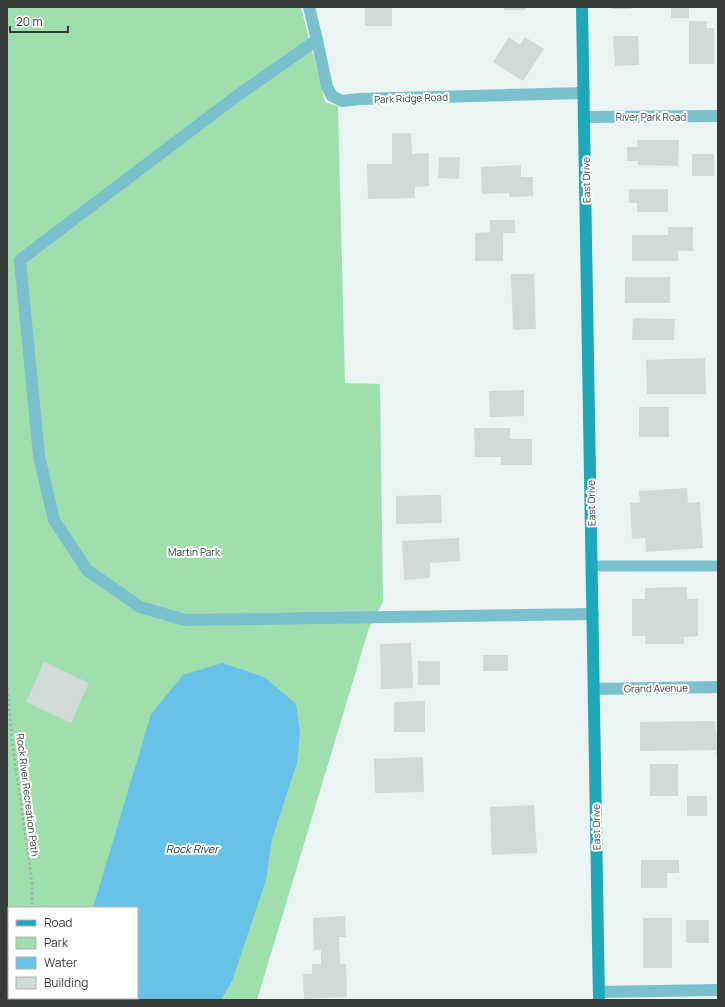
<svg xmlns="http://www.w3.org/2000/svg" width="725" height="1007" font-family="Manrope,sans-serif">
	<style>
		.green { fill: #9edfad }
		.water { fill: #68c1e8 }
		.building { fill: #d0dbd7 }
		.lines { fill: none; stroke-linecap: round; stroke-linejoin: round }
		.path { stroke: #a3acab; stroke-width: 2.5; stroke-dasharray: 2 3; stroke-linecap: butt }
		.lane { stroke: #7ac1cd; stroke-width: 11 }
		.street { stroke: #7ac1cd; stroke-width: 12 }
		.secondary { stroke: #1fa7ba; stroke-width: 12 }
		.labels { text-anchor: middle; stroke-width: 4; stroke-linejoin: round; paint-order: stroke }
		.street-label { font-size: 10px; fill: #363b3a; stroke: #fff }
		.park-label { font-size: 10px; fill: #194b29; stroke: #fff }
		.water-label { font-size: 11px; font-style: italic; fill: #0a3444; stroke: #fff }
	</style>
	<rect width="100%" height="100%" fill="#e9f4f3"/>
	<!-- green -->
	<path class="green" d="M7,7H301L325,102L338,106L345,383L380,384L383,602L369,628L257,1000H19L18,998H137V908H9V942L7,929Z"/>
	<!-- water -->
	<path class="water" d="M222,663L264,677L296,704L300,732L297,763L272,839L266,880L232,981L221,1000H71V998H137V908H93L151,714L183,675Z
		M7,948L9,968V998H12V1000H7Z"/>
	<!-- building -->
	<path class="building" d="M365,7H392V26H365Z
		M504,7H526V10H504Z
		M612,7H631V9H612Z
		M671,7H689V18H671Z
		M689,21H707V28H714V64H689Z
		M613,36H638L639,65L615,66Z
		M509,37L520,45L525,37L544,49L523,81L493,62Z
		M392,133H411L412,154L429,153V186L415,187V198L368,199L367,164H392Z
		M637,140H679L678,166L638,165V161H627V147H637Z
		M692,154H714V176H692Z
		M439,157H460L459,179L438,178Z
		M521,165V177H533V196L509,197V193L482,194L481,167Z
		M629,189H668V212H637V203H629Z
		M490,220H515V233H503V261H475V233L490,232Z
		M668,227H693V251H678V261H632V235H668Z
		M511,274H534L536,329L513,330Z
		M625,277H670V303H625Z
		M633,318L675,319L674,340H632Z
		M705,358L706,394H647L646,360Z
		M524,390V416L490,417L489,391Z
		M639,407H669V437H639Z
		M474,428H510V439H532V465H501V457H475Z
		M687,488L688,503L700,502L703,548L646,552L645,538L632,539L630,503L640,502L639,491Z
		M441,495L442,523L396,524V496Z
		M459,538L460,561L430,563V578L404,580L402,541Z
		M687,587V599H698V636L684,637V644H645V636H632V599H645V588Z
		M411,643L413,688L381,689L380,644Z
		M483,655H508V671H483Z
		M418,661H440V685H418Z
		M44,662L89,683L71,723L26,702Z
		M425,701V732H394V702Z
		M715,721L716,734H718V757H716V750L640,751V722Z
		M423,757L424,792L375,793L374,759Z
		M650,764H678V796H650Z
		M687,796H707V816H687Z
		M534,805L537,853L492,855L490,807Z
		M641,860H679V873H667V888H641Z
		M345,916L346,937H339L340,964H346L347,997L304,999L303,974H312V964H321V950H314L313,918Z
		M643,918H672V968H643Z
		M686,920H709V943H686Z"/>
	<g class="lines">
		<!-- path -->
		<path class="path" d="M7,684L12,741L32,883V908
			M41,998L42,1000"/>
		<!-- lane -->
		<path class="lane" d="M592,566H718"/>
		<!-- street -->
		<path class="street" d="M309,7L317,40L327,87L332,96L342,101L359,99L584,93
			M317,40L238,95L20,260L39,456L54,520L87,570L140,607L185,620L593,614
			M585,117L718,116
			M594,689L718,687
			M599,992L718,990"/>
		<!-- secondary -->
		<path class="secondary" d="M582,7C589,338 595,669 599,1000"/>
	</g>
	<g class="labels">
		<!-- street labels -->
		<g class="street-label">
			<text transform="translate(411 98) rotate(-2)" y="4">Park Ridge Road</text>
			<text x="651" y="121">River Park Road</text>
			<text transform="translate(586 180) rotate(-91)" y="4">East Drive</text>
			<text transform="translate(591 503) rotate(-91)" y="4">East Drive</text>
			<text transform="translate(656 688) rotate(-1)" y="4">Grand Avenue</text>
			<text transform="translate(28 795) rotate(83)" y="4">Rock River Recreation Path</text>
			<text transform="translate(596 827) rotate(-91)" y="4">East Drive</text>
		</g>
		<!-- park labels -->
		<g class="park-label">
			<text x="194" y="556">Martin Park</text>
		</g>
		<!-- water labels -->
		<g class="water-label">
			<text x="192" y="853">Rock River</text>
		</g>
	</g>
	<!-- border -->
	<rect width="725" height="1007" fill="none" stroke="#363b3a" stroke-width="16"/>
	<!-- legend -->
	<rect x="8" y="907" width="130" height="92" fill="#ffffff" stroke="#afb1b0"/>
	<rect x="16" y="920" width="20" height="6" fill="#1fa7ba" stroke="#afb1b0"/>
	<text x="44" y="927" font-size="12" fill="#363b3a">Road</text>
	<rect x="16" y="937" width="20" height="12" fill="#9edfad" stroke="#afb1b0"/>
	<text x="44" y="947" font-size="12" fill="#363b3a">Park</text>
	<rect x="16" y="957" width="20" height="12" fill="#68c1e8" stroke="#afb1b0"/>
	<text x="44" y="967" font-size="12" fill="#363b3a">Water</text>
	<rect x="16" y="977" width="20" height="12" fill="#d0dbd7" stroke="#afb1b0"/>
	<text x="44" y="987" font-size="12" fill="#363b3a">Building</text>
	<!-- scale -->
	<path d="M10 26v6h58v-6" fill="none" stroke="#363b3a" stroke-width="2"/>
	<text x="16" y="26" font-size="12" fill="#363b3a" stroke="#ffffff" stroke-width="3" paint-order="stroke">20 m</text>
</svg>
